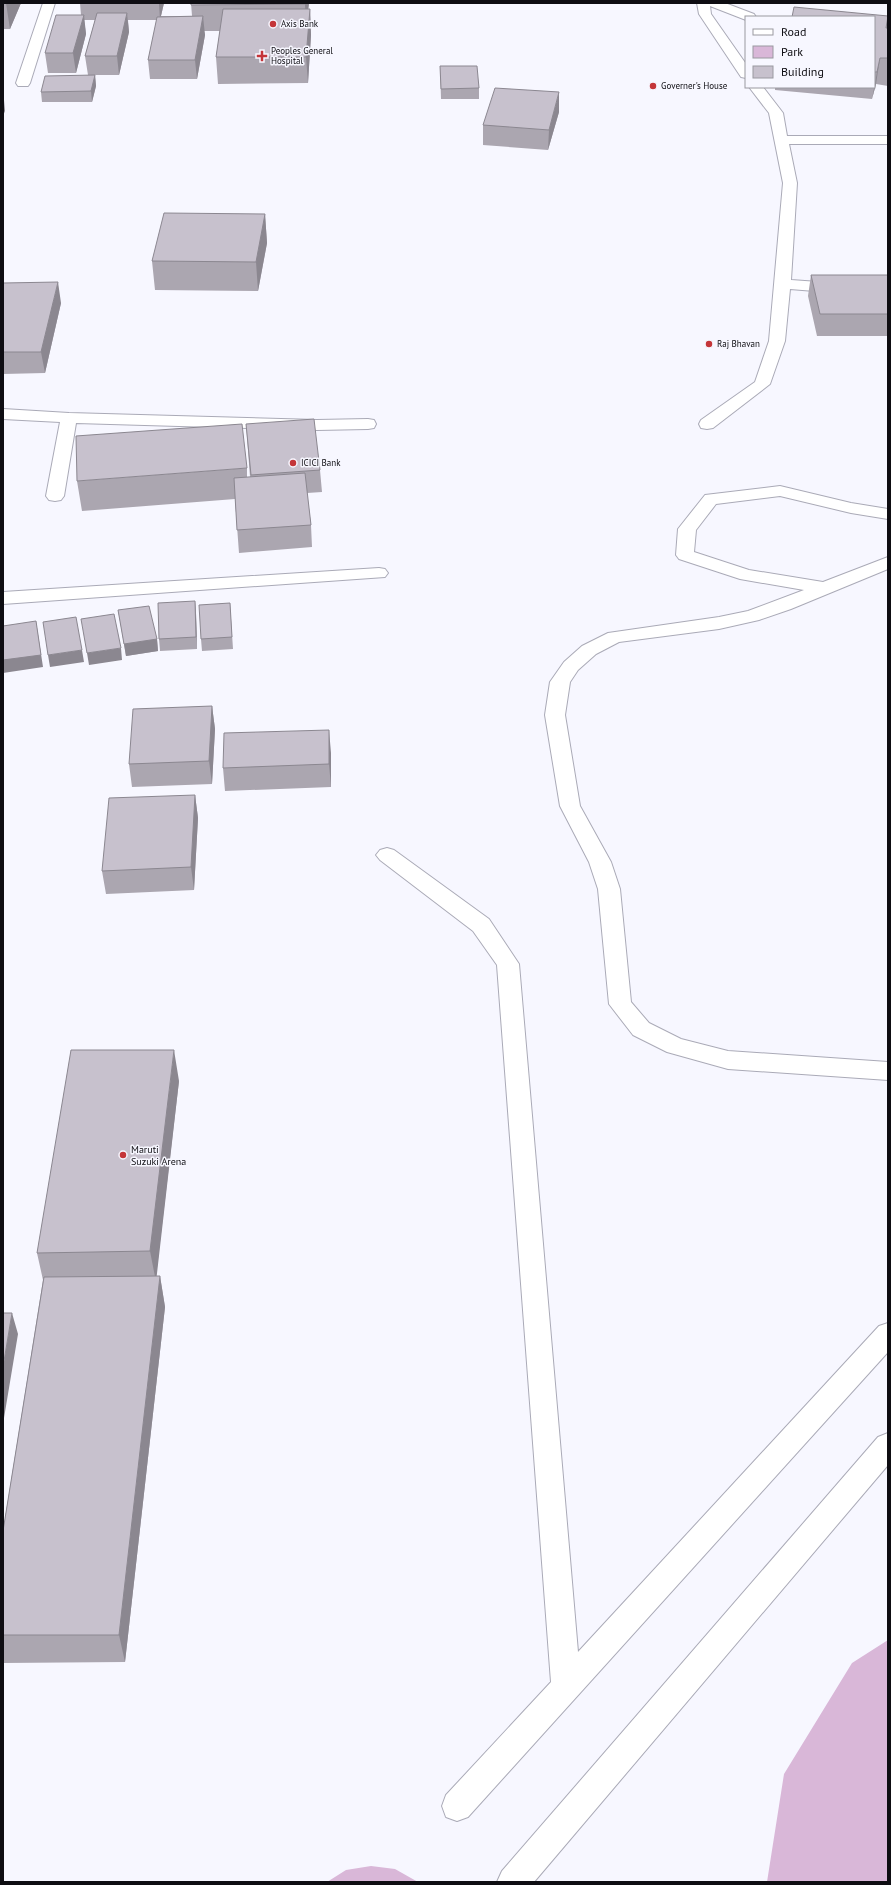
<svg xmlns="http://www.w3.org/2000/svg" width="891" height="1885" font-family="'PT Sans',sans-serif">
	<style>
		.green { fill: #d9b7d8 }
		.lines { fill: none; stroke-linecap: round; stroke-linejoin: round }
		.lane-casing { stroke: #aaaab7; stroke-width: 2 }
		.street-casing { stroke: #aaaab7; stroke-width: 2 }
		.lane { fill: #fff; fill-rule: evenodd }
		.street { fill: #fff; fill-rule: evenodd }
		.wall { fill: #aba6b0 }
		.shaded-wall { fill: #8b8790 }
		.building { fill: #c7c1cd; stroke: #8b8790 }
		.poi-dot { fill: #c43539; stroke: #f7f7ff; stroke-width: 1.5 }
		.labels { text-anchor: middle; stroke-width: 3; stroke-linejoin: round; paint-order: stroke }
		.far-poi-label { font-size: 9px; fill: #0e0d12; stroke: #f7f7ff; text-anchor: start }
		.poi-label { font-size: 10px; fill: #0e0d12; stroke: #f7f7ff; text-anchor: start }
	</style>
	<rect width="100%" height="100%" fill="#f7f7ff"/>
	<!-- green -->
	<path class="green" d="M888,1640V1882H767L784,1774L852,1663Z
		M371,1866L395,1869L418,1882H327L346,1870Z"/>
	<g class="lines">
		<!-- lane casing -->
		<g class="lane-casing">
			<path id="lane" d="M697,3H725L754,14L756,17H746V20L710,6L711,14L746,64V78L741,77L699,14Z
				M749,87H763L783,113L787,136H888V144H789L797,183L791,280L888,287V297L790,289L785,341L770,384L713,428L707,429L701,428L699,424L701,420L755,382L769,341L783,183L769,113Z
				M780,486L851,503L888,509V519L851,513L780,496L716,504L696,530L694,552L749,570L823,582L888,557V569L791,609L759,620L719,629L619,642L596,654L578,670L570,682L565,715L580,806L611,862L620,889L631,1002L649,1023L681,1039L728,1051L888,1062V1080L728,1069L667,1052L633,1035L609,1004L598,889L589,862L560,806L545,715L550,682L564,662L582,646L608,633L719,617L748,611L804,590L740,579L679,559L676,555L678,529L705,495Z
				M387,848L394,850L489,919L519,964L578,1652L879,1326L888,1323V1352L468,1817L457,1821L446,1817L442,1806L446,1795L551,1682L497,965L473,931L380,860L376,855L380,850Z
				M888,1433V1465L534,1882H497L502,1871L878,1437Z"/>
		</g>
		<!-- street casing -->
		<g class="street-casing">
			<path id="street" d="M43,3H55L30,83L28,86H18L16,83Z
				M3,409L69,413L317,420L368,419L374,420L376,424L374,428L368,429L317,430L76,423L64,496L61,500L55,501L49,500L46,496L60,422L3,419Z
				M379,568L385,569L388,573L385,577L3,604V592Z"/>
		</g>
		<!-- lane -->
		<use href="#lane" class="lane"/>
		<!-- street -->
		<use href="#street" class="street"/>
	</g>
	<!-- wall -->
	<path class="wall" d="M3,3H21L10,29H3L4,37L3,40Z
		M80,3H164L161,16H192L191,3H309L308,9H310L311,35L308,83L218,84L216,57L220,31H204L205,35L197,79H150L148,60L157,20H128L129,32L119,75H95L96,86L92,102H42L41,92L88,75L85,56L95,20H84L86,34L76,73H48L45,53L81,15Z
		M874,17L888,20L887,28H888V86L876,84L872,99L775,90V87H874Z
		M440,66L479,88V99H441Z
		M559,112L548,150L483,145V125Z
		M265,214L267,243L258,291L155,290L152,261Z
		M811,275H888V336H817L808,296Z
		M3,283L61,303L45,373L3,374Z
		M246,424L320,470L322,492L307,493L311,525L312,547L239,553L235,499L82,511L77,481L247,468V477H250Z
		M195,601L196,613L197,649L160,651L159,639Z
		M230,603L233,649L202,651L201,639Z
		M118,610L157,639L158,651L126,656Z
		M212,706L215,729L212,784L132,787L129,764Z
		M331,753V787L225,791L223,768Z
		M195,795L198,818L194,890L106,894L102,871Z
		M179,1081L156,1276H160L165,1307L125,1662L3,1663V1531L43,1280L37,1253Z"/>
	<!-- shaded-wall -->
	<path class="shaded-wall" d="M6,3H21L10,29Z
		M159,3H164L160,20Z
		M305,3H309L306,31L305,4Z
		M310,9L311,35L308,83L306,57Z
		M127,13L129,32L119,75L117,56Z
		M84,15L86,34L76,73L73,53Z
		M203,16L205,35L197,79L195,60Z
		M3,28L4,37L3,40Z
		M880,58L876,84L872,99L877,72Z
		M95,75L96,86L92,102L91,91Z
		M559,92V112L548,150L549,130Z
		M4,100L5,111L3,116V101Z
		M265,214L267,243L258,291L256,262Z
		M58,282L61,303L45,373L41,352Z
		M195,601L196,613L197,649L196,637Z
		M36,621L43,667L3,673V660Z
		M157,639L158,651L126,656L124,644Z
		M121,648L122,660L89,665L87,653Z
		M82,650L84,662L50,667L48,655Z
		M212,706L215,729L212,784L209,761Z
		M329,730L331,753V787L329,764Z
		M195,795L198,818L194,890L191,867Z
		M174,1050L179,1081L156,1282L150,1251Z
		M160,1276L165,1307L125,1662L119,1635Z
		M12,1313L18,1334L3,1424V1367Z"/>
	<!-- building -->
	<path class="building" d="M191,3H305V4L191,5Z
		M794,7L888,16L886,28H888V58H880L877,72H874V17H792Z
		M223,9H310L306,57H216Z
		M97,13H127L117,56H85Z
		M56,15H84L73,53H45Z
		M203,16L195,60H148L157,17Z
		M440,66H477L479,88L441,89Z
		M95,75L91,91L41,92L45,76Z
		M495,88L559,92L549,130L483,125Z
		M164,213L265,214L256,262L152,261Z
		M811,275H888V314H820Z
		M58,282L41,352H3V283Z
		M314,419L320,470L251,475L246,424Z
		M242,424L247,468L77,481L76,436Z
		M305,473L311,525L237,530L234,478Z
		M195,601L196,637L159,639L158,603Z
		M230,603L232,637L201,639L199,605Z
		M149,606L157,639L124,644L118,610Z
		M114,614L121,648L87,653L81,619Z
		M76,617L82,650L48,655L43,622Z
		M36,621L41,655L3,660V626Z
		M212,706L209,761L129,764L133,709Z
		M329,730V764L223,768L224,733Z
		M195,795L191,867L102,871L109,798Z
		M71,1050H174L150,1251L37,1253Z
		M160,1276L119,1635H3V1531L44,1277Z
		M3,1313H12L3,1367Z"/>
	<!-- markers -->
	<g class="poi-dot">
		<circle cx="273" cy="24" r="4"/>
		<path d="M260 50h4v4h4v4h-4v4h-4v-4h-4v-4h4z"/>
		<circle cx="653" cy="86" r="4"/>
		<circle cx="709" cy="344" r="4"/>
		<circle cx="293" cy="463" r="4"/>
		<circle cx="123" cy="1155" r="4"/>
	</g>
	<g class="labels">
		<!-- far-poi labels -->
		<g class="far-poi-label">
			<text x="281" y="27">Axis Bank</text>
			<text x="271" y="54">Peoples General<tspan x="271" dy="10">Hospital</tspan></text>
			<text x="661" y="89">Governer's House</text>
			<text x="717" y="347">Raj Bhavan</text>
			<text x="301" y="466">ICICI Bank</text>
		</g>
		<!-- poi labels -->
		<g class="poi-label">
			<text x="131" y="1153">Maruti<tspan x="131" dy="12">Suzuki Arena</tspan></text>
		</g>
	</g>
	<!-- border -->
	<rect width="891" height="1885" fill="none" stroke="#0e0d12" stroke-width="8"/>
	<!-- legend -->
	<rect x="745" y="16" width="130" height="72" fill="#f7f7ff" stroke="#9a99a0"/>
	<rect x="753" y="29" width="20" height="6" fill="#ffffff" stroke="#9a99a0"/>
	<text x="781" y="36" font-size="12" fill="#0e0d12">Road</text>
	<rect x="753" y="46" width="20" height="12" fill="#d9b7d8" stroke="#9a99a0"/>
	<text x="781" y="56" font-size="12" fill="#0e0d12">Park</text>
	<rect x="753" y="66" width="20" height="12" fill="#c7c1cd" stroke="#9a99a0"/>
	<text x="781" y="76" font-size="12" fill="#0e0d12">Building</text>
</svg>
